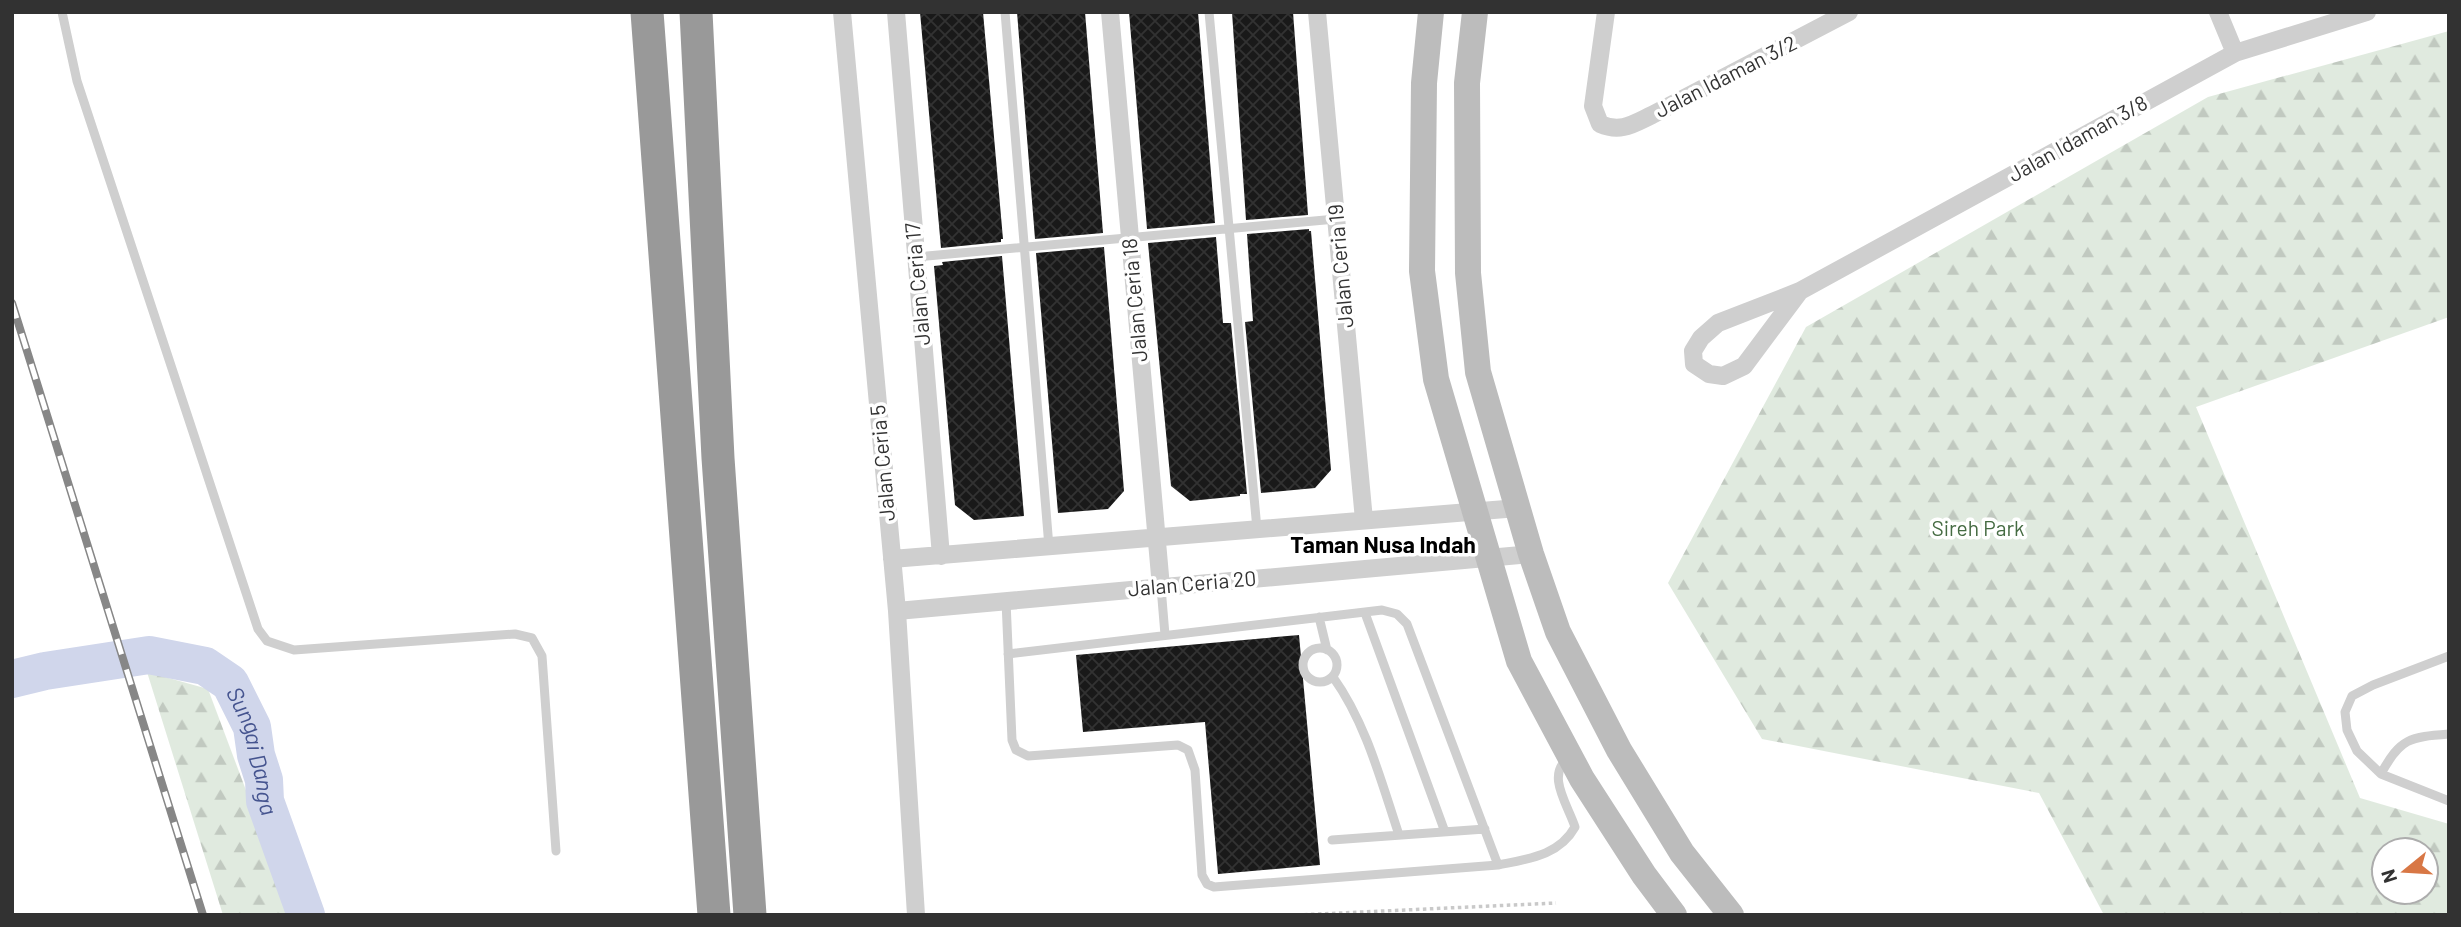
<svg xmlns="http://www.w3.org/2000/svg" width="2461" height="927" font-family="Barlow,sans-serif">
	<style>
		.forest { fill: url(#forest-firs); fill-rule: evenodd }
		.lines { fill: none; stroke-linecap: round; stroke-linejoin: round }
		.river { stroke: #d0d6eb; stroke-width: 38 }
		.building { fill: url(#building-cross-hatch) }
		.path { stroke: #c9c9c9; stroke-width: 3.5; stroke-dasharray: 3.5 3.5; stroke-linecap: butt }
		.lane { stroke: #cfcfcf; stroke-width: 9 }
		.street { stroke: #cfcfcf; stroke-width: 18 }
		.secondary { stroke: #bcbcbc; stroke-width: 26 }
		.highway { stroke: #999; stroke-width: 33 }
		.rail-casing { stroke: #878787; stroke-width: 8 }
		.rail { stroke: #fff; stroke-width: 5; stroke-dasharray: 16; stroke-linecap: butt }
		.labels { text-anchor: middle; stroke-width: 7; stroke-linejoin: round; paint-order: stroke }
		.street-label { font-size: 21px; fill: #323232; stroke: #fff }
		.park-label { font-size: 21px; fill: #456b42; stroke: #fff }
		.neighbourhood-label { font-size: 23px; font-weight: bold; fill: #000; stroke: #fff }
		.water-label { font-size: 23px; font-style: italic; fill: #45548f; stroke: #fff }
	</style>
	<defs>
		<pattern id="forest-firs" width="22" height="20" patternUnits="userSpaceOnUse" patternTransform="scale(1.75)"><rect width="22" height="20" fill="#e0eadf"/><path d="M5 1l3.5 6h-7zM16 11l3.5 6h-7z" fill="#c1c9c0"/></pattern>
		<pattern id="building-cross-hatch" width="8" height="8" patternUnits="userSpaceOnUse" patternTransform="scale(1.75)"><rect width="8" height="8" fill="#191919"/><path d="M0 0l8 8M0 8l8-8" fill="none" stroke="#323232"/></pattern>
	</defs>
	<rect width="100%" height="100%" fill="#fff"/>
	<!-- forest -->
	<path class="forest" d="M2449,31V317L2196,407L2360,798L2449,824V915H2104L2039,793L1762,739L1668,583L1806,327L2208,97ZM2384,850H2426V892H2384Z
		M147,672L208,689L265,841L290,915H223Z"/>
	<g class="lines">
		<!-- river -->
		<path class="river" id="s1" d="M12,679L45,671L149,655L205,666L230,683L252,727L256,755L264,780L265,801L306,915"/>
	</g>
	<!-- building -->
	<path class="building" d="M920,12H983L1003,239H1001V242L941,248Z
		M1017,12H1085L1103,233L1035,239Z
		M1129,12H1198L1215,223L1147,229Z
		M1232,12H1293L1308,215L1246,220Z
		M1309,229V231H1311L1331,470L1315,488L1261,493L1245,322L1253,321L1247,234Z
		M1216,237L1223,323H1231L1247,494H1240V496L1190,501L1171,486L1148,243Z
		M1104,247L1124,491L1108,509L1058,513L1036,253Z
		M1002,256L1024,516L974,520L955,505L934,266L943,265L942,262Z
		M1299,635L1320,865L1218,874L1205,722L1083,732L1076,655Z"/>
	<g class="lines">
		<!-- path -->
		<path class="path" d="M1297,915L1556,903"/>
		<!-- lane -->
		<path class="lane" d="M62,12L77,81L258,629L267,641L294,650L515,634L532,638L542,656L556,851
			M1005,12L1049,547
			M1209,12L1257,529
			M916,257L1336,219
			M1161,587L1165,635
			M1006,601L1012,740L1016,750L1028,756L1178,745L1188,750L1195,770L1202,875L1207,884L1214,887L1498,865C1527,859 1559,856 1575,827C1568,805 1545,774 1569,758
			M1365,613L1445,832
			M1319,617L1327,650
			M1303 665a17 17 0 1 1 34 0a17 17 0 1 1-34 0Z
			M1008,654L1382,610L1397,614L1407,624L1498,865
			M2449,656L2373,685L2352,696L2345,712L2347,730L2357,751L2381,774L2449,801
			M1333,677C1366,723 1381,781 1399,835
			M2381,774C2400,738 2410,737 2449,734
			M1332,840L1485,829"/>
		<!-- street -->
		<path class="street" d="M842,12L897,611L916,915
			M896,12L941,556
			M1110,12L1161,587
			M1317,12L1364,520
			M1606,12L1593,106L1600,124C1621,133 1633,124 1652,115L1849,12
			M2218,12L2235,53
			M1800,291L1744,366L1723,376L1709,374L1694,364L1693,351L1701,338L1718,323L1800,291L2235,53L2367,12
			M892,559L1518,508
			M897,611L1531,554"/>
		<!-- secondary -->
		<path class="secondary" d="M1431,12L1424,83L1422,271L1436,379L1519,661L1582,779L1644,875L1674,915
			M1475,12L1467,83L1468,273L1478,372L1531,554L1558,632L1619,750L1682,853L1731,915"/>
		<!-- highway -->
		<path class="highway" d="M647,12L714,915
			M696,12L718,458L750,915"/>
		<!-- rail casing -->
		<g class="rail-casing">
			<path id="rail" d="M12,303L203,915"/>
		</g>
		<!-- rail -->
		<use href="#rail" class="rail"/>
	</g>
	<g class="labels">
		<!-- street labels -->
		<g class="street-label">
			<text transform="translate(1726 77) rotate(-27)" y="7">Jalan Idaman 3/2</text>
			<text transform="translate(2078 139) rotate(-29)" y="7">Jalan Idaman 3/8</text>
			<text transform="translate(1341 266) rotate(-95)" y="7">Jalan Ceria 19</text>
			<text transform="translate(918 284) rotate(-95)" y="7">Jalan Ceria 17</text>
			<text transform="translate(1135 300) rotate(-95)" y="7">Jalan Ceria 18</text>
			<text transform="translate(883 463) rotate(-95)" y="7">Jalan Ceria 5</text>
			<text transform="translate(1192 584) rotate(-5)" y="7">Jalan Ceria 20</text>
		</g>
		<!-- park labels -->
		<g class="park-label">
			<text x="1978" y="536">Sireh Park</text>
		</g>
		<!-- neighbourhood labels -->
		<g class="neighbourhood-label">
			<text x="1383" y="553">Taman Nusa Indah</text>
		</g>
		<!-- water labels -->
		<g class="water-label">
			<text dy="8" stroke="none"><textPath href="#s1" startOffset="299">Sungai Danga</textPath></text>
		</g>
	</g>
	<!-- border -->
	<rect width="2461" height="927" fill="none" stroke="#323232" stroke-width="28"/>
	<!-- north arrow -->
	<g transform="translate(2405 871) rotate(252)"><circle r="33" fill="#ffffff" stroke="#adadad" stroke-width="2"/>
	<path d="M0-5L12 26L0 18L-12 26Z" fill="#d87745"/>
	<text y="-10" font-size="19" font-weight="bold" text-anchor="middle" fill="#323232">N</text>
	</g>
</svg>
